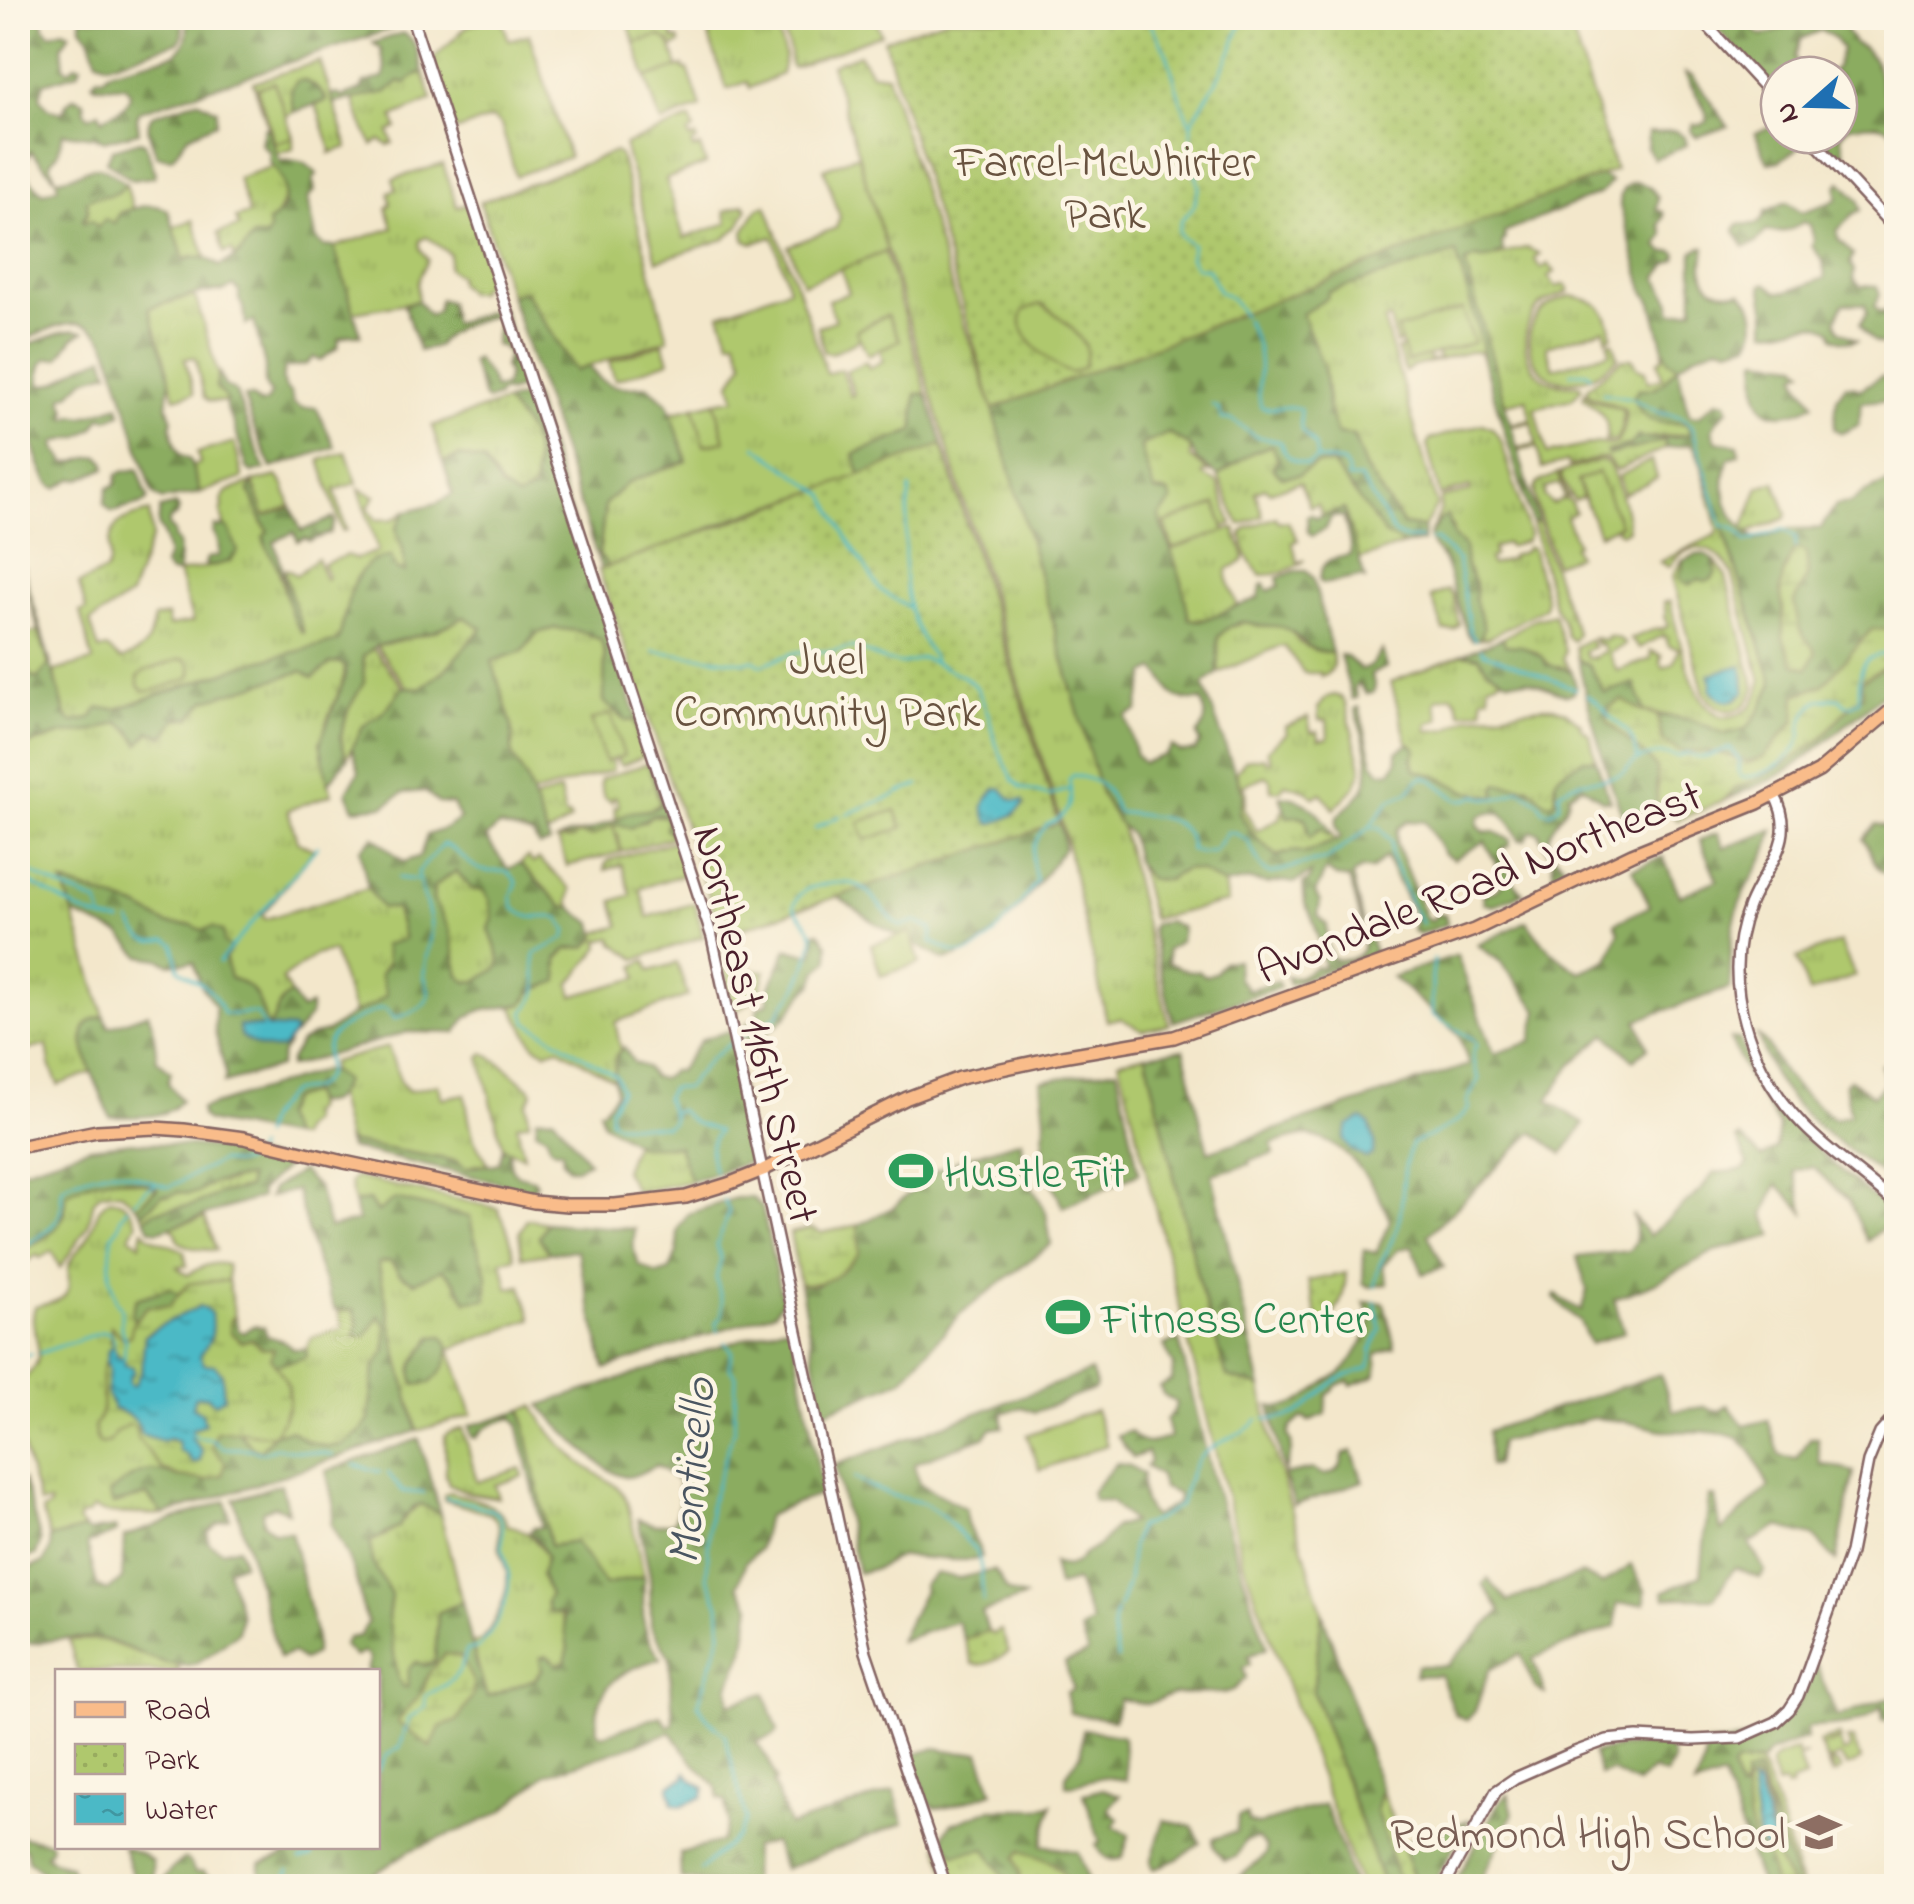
<svg xmlns="http://www.w3.org/2000/svg" width="1914" height="1904" font-family="'Indie Flower',sans-serif">
	<style>
		.grass { fill: url(#grass-tufts); stroke: #7c744c; stroke-width: 2.5 }
		.forest { fill: url(#forest-firs); stroke: #6a6646; stroke-width: 2.5; fill-rule: evenodd }
		.wetland { fill: url(#wetland-marsh); stroke: #7c744c; stroke-width: 2.5 }
		.park { fill: url(#park-dots); stroke: #7c744c; stroke-width: 2.5 }
		.garden { fill: #afc86d; stroke: #7c744c; stroke-width: 2.5 }
		.water { fill: url(#water-ripples); stroke: #4a6c78; stroke-width: 2.5 }
		.lines { fill: none; stroke-linecap: round; stroke-linejoin: round }
		.stream { stroke: #4bb9c6; stroke-width: 2.5 }
		.minor-casing { stroke: #856563; stroke-width: 14 }
		.major-casing { stroke: #856563; stroke-width: 16 }
		.minor { stroke: #fff; stroke-width: 9 }
		.major { stroke: #f9bc8a; stroke-width: 11 }
		.labels { text-anchor: middle; stroke-width: 9; stroke-linejoin: round; paint-order: stroke }
		.park-label { font-size: 45px; fill: #68523f; stroke: #fcf5e5 }
		.street-label { font-size: 45px; fill: #4a1f2b; stroke: #fcf5e5 }
		.leisure-label { font-size: 45px; fill: #27864d; stroke: #fcf5e5; text-anchor: start }
		.education-label { font-size: 45px; fill: #785e54; stroke: #fcf5e5; text-anchor: end }
		.water-label { font-size: 48px; font-style: italic; fill: #4a5561; stroke: #fcf5e5 }
	</style>
	<defs>
		<pattern id="grass-tufts" width="24" height="20" patternUnits="userSpaceOnUse" patternTransform="scale(2.5)"><rect width="24" height="20" fill="#afc86d"/><path d="M3 7l-1-3M5 7V3M7 7l1-3M15 17l-1-3M17 17v-4M19 17l1-3" fill="none" stroke="#98ab5f"/></pattern>
		<pattern id="forest-firs" width="22" height="20" patternUnits="userSpaceOnUse" patternTransform="scale(2.5)"><rect width="22" height="20" fill="#8bac60"/><path d="M5 1l3.5 6h-7zM16 11l3.5 6h-7z" fill="#748b4f"/></pattern>
		<pattern id="wetland-marsh" width="20" height="14" patternUnits="userSpaceOnUse" patternTransform="scale(2.5)"><rect width="20" height="14" fill="#afc86d"/><path d="M1 5h8M5 5V1M11 12h8M15 12V8" fill="none" stroke="#98ab5f"/></pattern>
		<pattern id="park-dots" width="8" height="8" patternUnits="userSpaceOnUse" patternTransform="scale(2.5)"><rect width="8" height="8" fill="#afc86d"/><path d="M2 2h.1M6 6h.1" fill="none" stroke="#98ab5f" stroke-width="1.8" stroke-linecap="round"/></pattern>
		<pattern id="water-ripples" width="26" height="14" patternUnits="userSpaceOnUse" patternTransform="scale(2.5)"><rect width="26" height="14" fill="#4bb9c6"/><path d="M2 4q2-2 4 0t4 0M15 11q2-2 4 0t4 0" fill="none" stroke="#4096a1"/></pattern>
	</defs>
	<rect width="100%" height="100%" fill="#fcf5e5"/>
	<filter id="ink" filterUnits="userSpaceOnUse"><feTurbulence type="fractalNoise" baseFrequency=".01" numOctaves="2"/><feDisplacementMap in="SourceGraphic" scale="20" xChannelSelector="R" yChannelSelector="G"/><feConvolveMatrix kernelMatrix="1 2 1 2 8 2 1 2 1" color-interpolation-filters="sRGB"/></filter>
	<filter id="wash" filterUnits="userSpaceOnUse"><feTurbulence type="fractalNoise" baseFrequency=".0048" numOctaves="4" result="noise"/><feDisplacementMap in="SourceGraphic" scale="40" xChannelSelector="R" yChannelSelector="G"/><feGaussianBlur stdDeviation="2.25" result="paint"/><feColorMatrix in="noise" values="0 0 0 0 0 0 0 0 0 0 0 0 0 0 0 0 0 1.4 0 .05"/><feComposite in="paint" operator="in"/></filter>
	<g filter="url(#wash)">
		<rect width="100%" height="100%" fill="#f3e7cb"/>
		<!-- grass -->
		<path class="grass" d="M486,18H501L509,40L529,34L569,157L516,176L501,125L492,118L455,131L432,60L466,27Z
			M626,18H670L674,29L671,31L674,40L678,39L680,44L672,48L670,42L660,36L635,43Z
			M720,18H773L785,55L781,74L750,88L747,82L727,89L704,23Z
			M813,18H875L881,34L793,68L790,65V51L783,31L813,19Z
			M859,54L871,73L887,75L956,301L993,409L1101,794L1122,829L1169,1025L1142,1030L1120,1018L1107,1021L1063,827L831,65Z
			M320,61L348,147L330,153L331,150L316,105L326,101L325,96L313,85L291,96L294,112L286,116L274,82L276,143L293,137V149L277,154L253,82Z
			M683,66L684,70L688,69L701,107L661,123L646,78Z
			M423,72L432,100L393,117L397,128L389,132L393,143L388,145L380,140L373,145L362,124L353,97L386,92L399,81Z
			M690,119L694,130L688,134L690,139L696,137L697,141L691,144L693,149L700,147L706,164L666,179L684,238L728,223L725,211L744,204L747,209L739,226L725,239L657,261L624,145Z
			M615,152L620,155L668,339L576,371L525,291L510,295L480,202Z
			M443,164L457,207L467,204L495,286L484,284L477,292L468,293L458,283V276L448,268L450,254L427,237L420,240V248L428,260C418,280 416,277 418,301L354,312L334,247L393,228L387,208L391,204L389,192L396,189L393,179Z
			M274,166C297,193 277,210 267,238L248,245L235,258L232,250L224,253L218,233L239,227L236,218L249,214L238,178Z
			M126,184L133,209L120,213L114,224L98,227L84,223L83,220L88,211L87,200C99,192 117,195 126,184Z
			M766,205L797,286L827,374L841,369L851,396L854,394L846,371L866,362L869,368L883,361L880,350L899,340L887,315L857,330L860,339L832,353L824,352L818,327L835,320L828,300L849,293L841,269L885,252L928,397L924,394H916L914,431L855,454L862,476L610,568L599,555L605,504L628,482L686,461L670,413L694,407L704,445L725,441L715,402L735,398L731,382L744,362L736,339L730,341L720,314L789,288L773,237L753,243L745,240L744,231L758,208Z
			M193,220L207,259L193,256L184,260L173,227Z
			M1527,248L1540,254L1534,259L1541,269L1548,264L1555,272L1548,277L1556,287L1565,284L1569,289L1568,292C1559,296 1547,299 1540,306C1521,323 1520,360 1541,376C1553,385 1565,385 1579,385L1582,388L1572,399L1535,408L1547,454L1597,443L1608,445L1617,443L1625,426V409L1591,396L1587,392L1588,387L1622,359H1633L1638,368L1645,371L1648,382L1662,378L1658,361L1663,358L1664,349L1669,361L1678,366L1659,387L1650,391L1673,423H1686L1689,428V434L1645,438L1631,445L1608,451L1609,454L1664,441L1666,448L1616,471L1607,459L1599,458L1569,467L1567,462L1542,468L1537,447L1519,451L1518,448L1536,444L1532,422L1512,426L1511,424L1531,419L1527,399L1505,404L1465,263L1476,258C1494,263 1509,249 1527,248Z
			M1456,252L1482,344L1485,366L1480,352H1469L1412,367L1405,372L1397,349L1403,347L1407,362L1428,356L1430,361L1438,359L1437,353L1472,343L1398,329L1401,342L1396,344L1390,319L1384,321L1437,505L1424,528L1403,525L1365,468L1353,436L1337,434L1329,412L1324,369L1302,314L1327,292Z
			M192,296L196,299L218,374L216,386L227,399L226,402L209,401L204,397L195,357L185,359L194,393L175,398L149,308Z
			M1571,296C1598,300 1609,309 1612,336L1607,339L1604,329L1546,346L1553,368L1610,352L1608,342H1613L1618,357C1541,431 1488,315 1571,296Z
			M1585,393L1590,399L1620,409L1623,412L1622,428L1616,440L1605,441C1613,420 1599,410 1583,398Z
			M505,402C517,417 535,434 535,454C536,466 534,477 534,489L517,499L501,487L483,461L460,456L443,462L432,426Z
			M1482,424L1492,428L1501,440L1529,535L1526,541L1508,547L1506,543L1493,548L1494,556L1489,559L1491,565L1511,559V556L1525,551L1526,547L1532,548L1546,600L1544,608L1488,638L1480,639L1484,628L1475,598V584L1466,566L1464,546L1454,537L1452,526L1441,519L1429,536L1440,512L1441,498L1471,491L1470,487L1440,495L1427,445L1431,439Z
			M1169,433L1190,446L1191,458L1210,472H1204L1203,475L1218,483L1232,524L1224,527L1216,504L1173,549L1231,529H1235L1245,557L1242,562L1228,569L1227,577L1237,605C1222,615 1206,622 1188,619L1182,582L1164,532L1140,445Z
			M234,442L243,478L200,493L192,466L200,463L197,453Z
			M1273,445L1278,460L1299,475L1316,464H1332L1386,534L1404,545L1358,560L1344,509L1322,516L1318,504L1310,507L1300,482L1270,492L1265,488L1255,492L1263,516L1244,524H1239L1218,476L1253,452Z
			M346,452L357,483L335,490L346,530L342,531L320,460Z
			M1599,460L1608,463C1618,481 1626,508 1628,529L1621,533L1617,531L1616,527L1620,525L1577,480L1583,497L1574,501L1561,477L1563,472Z
			M1652,460L1657,478L1624,494L1619,476Z
			M1702,469L1711,491L1773,683L1759,713L1746,729L1725,734L1692,720L1642,711L1634,684L1604,693L1590,666L1578,660L1575,647L1590,639L1593,647L1584,651L1588,659L1593,657L1594,659L1596,656L1605,651L1601,644L1597,645L1593,638L1606,640L1607,636C1616,637 1620,637 1625,645L1609,653L1617,671L1651,659V651L1662,656L1660,660L1663,668L1673,664L1679,649L1669,646L1664,635L1639,648L1630,639L1658,628L1659,630L1668,626L1664,616L1666,615L1664,602L1670,601C1678,630 1694,737 1741,713C1754,707 1759,694 1761,681L1732,573C1715,545 1690,538 1669,567L1660,562L1717,534L1718,529Z
			M1560,473L1559,478L1568,497H1564L1561,486L1555,484L1546,488L1544,496L1552,504L1563,499L1570,501L1575,512L1566,517L1577,544L1573,546L1577,556L1555,564L1536,504L1534,489L1539,482Z
			M1775,481L1787,514L1786,518L1747,533L1743,529L1759,487Z
			M253,482L249,491C259,507 256,516 268,532L265,544C285,571 283,606 302,632L284,571L287,569L296,575C304,571 308,563 317,558L325,579L328,577L323,564L347,555L356,559L378,551L359,489L375,496L368,507L376,520L393,519L404,512L396,529L403,549L405,572L397,570L338,641L251,663L117,709L99,708L90,719L72,722L66,717L54,671L93,661L80,612L86,610L79,584L106,571C111,561 109,557 109,547C112,519 126,519 149,512L152,536L130,596L90,622L99,650L107,648L121,660C147,650 149,645 154,618L167,616L169,626L193,622L178,573L225,563L234,544L224,525L221,512L223,508L222,500L226,492Z
			M1276,517L1278,521L1288,522L1298,540L1292,542L1298,563L1305,560C1294,569 1276,575 1262,575C1250,567 1243,547 1242,533L1247,528Z
			M1538,521C1549,560 1563,596 1577,634L1573,641L1567,637L1562,619L1554,606L1532,523Z
			M1714,560L1725,574L1755,687C1747,717 1719,718 1704,693L1673,580L1674,573L1682,561L1698,580L1716,572Z
			M1448,590L1453,596L1459,625L1454,630L1444,631L1431,597Z
			M1554,614L1565,651L1563,659L1572,672L1560,666L1552,667L1536,652L1505,645L1503,638L1534,619Z
			M465,617L483,628L443,672L420,688L407,687L376,646L435,631Z
			M1245,622C1258,627 1276,622 1288,629C1289,629 1298,640 1299,642C1308,648 1321,653 1332,653C1335,664 1332,673 1321,677L1320,673H1304L1285,647L1280,646L1218,673V638L1227,627Z
			M555,628L584,632L601,640L605,655L604,701L626,721L634,720L645,756L621,766L615,758L623,756L605,761L612,760L613,770L531,795L526,779L512,756V727L491,661L523,651L537,633Z
			M39,631L49,666L37,679L18,669V632L19,636Z
			M373,648L403,687L384,712L363,726L347,759L340,738L348,710L364,682L363,656Z
			M1463,654L1479,657L1487,669L1504,678L1488,684L1489,695L1482,697L1483,709L1461,713L1457,701L1452,695L1437,699L1435,704L1440,718L1427,725L1428,731L1448,729L1469,717L1541,707H1553L1565,711L1581,724L1580,727L1590,735L1596,760L1584,759C1561,777 1552,766 1556,800L1551,803L1546,802L1529,787L1498,784L1497,795L1494,797L1465,791L1436,776L1414,770L1411,744L1408,745L1391,682Z
			M339,662L345,666C345,686 333,702 327,721C322,738 326,778 332,794L288,810L297,841L314,850L262,915L265,919L368,888L381,907L396,909L404,940L380,974L386,995L375,1004L354,1014L333,951L315,955L282,979L291,994C276,1001 277,1017 268,1029C259,1003 260,986 230,979L225,959L231,949L192,925L167,924L137,907L64,883L104,1016C72,1025 84,1049 93,1072L58,1085L50,1065L47,1045L24,1051L23,1049L18,1050V748L63,734L96,731L119,722L131,731L139,743L150,732L165,736L176,719L191,717L205,700L302,671L313,677L330,663Z
			M1334,695L1341,697L1345,702L1362,770L1355,787L1334,809L1321,793L1315,797L1305,790L1285,784L1280,791L1271,790L1270,779L1265,776L1243,785L1246,793L1244,809L1257,831L1281,817V812L1284,810L1287,817L1298,816L1305,818L1308,828L1325,829L1327,835H1332L1336,841L1306,853L1294,851L1277,856L1256,838L1239,812L1243,795L1236,773L1245,760L1264,757L1267,762L1271,761L1267,750L1287,733L1285,727L1308,717L1311,732L1318,731L1319,739L1328,738L1327,720H1319L1318,708L1327,697Z
			M648,763L660,804C646,815 634,807 616,820L614,807L619,806L616,797L612,798V802L604,797L600,784L601,779Z
			M560,791L565,817L569,816L571,820L547,835L533,800Z
			M663,814L667,819L670,833L673,834L670,838L621,852L618,834H615L613,825L644,822L652,815L659,816Z
			M671,842L676,843L686,874L640,888L648,917L695,903L703,937L636,959L614,943L612,938L599,941L600,947L570,984L573,996L638,978L635,966L646,960L650,971L677,963L688,996C663,1004 640,1014 615,1022L621,1050L616,1055L614,1080L559,1048L546,1052L534,1045L512,1007L523,1004L532,991L558,981L557,959L567,949L586,947L597,938L596,933L620,926L613,901L631,895L622,865L605,870V865L609,860Z
			M528,857L533,863L539,859L571,889L569,902L572,907H563L520,863Z
			M1138,865L1149,879L1167,880L1185,869L1200,871L1224,885L1227,902L1152,919Z
			M456,871L473,889L483,890L489,899L493,918L489,929L500,959L498,968L477,981L466,982L459,975L449,929L433,900L434,886Z
			M1840,942L1855,976L1809,993L1797,958Z
			M742,962L745,969L766,971C760,996 757,999 734,1012L724,965Z
			M388,1047L401,1083L409,1091L438,1084L442,1098L465,1094C467,1107 469,1122 473,1136C476,1147 484,1154 489,1165L477,1164L466,1169L455,1161L347,1142L337,1096L344,1081L331,1072L332,1062Z
			M484,1053L503,1065L533,1091L527,1104L529,1122L517,1125L524,1156L503,1148L480,1057Z
			M1146,1055L1198,1279L1227,1376L1261,1387L1272,1444L1322,1612L1313,1693L1384,1886H1360L1242,1559L1119,1061Z
			M311,1093L314,1108L309,1114L310,1121L301,1130L299,1138L291,1137L282,1116L290,1099Z
			M634,1144L640,1146H678L691,1181L636,1192L624,1170Z
			M241,1176H248L249,1188C228,1191 212,1198 193,1205C176,1211 160,1208 145,1219L142,1214L162,1195L169,1196L179,1192L188,1194L198,1192L212,1183L231,1181Z
			M107,1177L145,1183L158,1189L137,1207L122,1193L112,1192L100,1194L94,1201L88,1226L60,1268L52,1251L40,1258L37,1255L18,1267V1248L23,1251L66,1193L83,1184Z
			M355,1177L497,1208C507,1224 511,1240 515,1258L502,1260L508,1288L521,1286L532,1319L450,1349L472,1415L417,1431L395,1345L378,1262L390,1261L401,1275L415,1282L442,1268L456,1282L467,1301L472,1229L470,1217L377,1213L369,1200L354,1203L350,1183Z
			M110,1199C126,1200 131,1210 137,1223L130,1237L140,1244L143,1230C152,1241 171,1244 184,1251L187,1266L177,1267L187,1275C199,1268 213,1260 227,1265L229,1294L235,1317L231,1319L230,1332L289,1360L307,1356L306,1349L312,1337L343,1328L338,1310H354L358,1323L355,1335L380,1315L386,1325V1350L374,1368L369,1420L361,1432L342,1445L327,1447L306,1441L290,1430L274,1434L260,1451L251,1446L236,1429L179,1477L113,1504L147,1495L163,1515L105,1513L93,1508L88,1514L81,1516L78,1522L85,1529L50,1538L42,1511L50,1507V1503H39L18,1430V1385C23,1379 31,1373 35,1366C46,1349 27,1326 35,1307C45,1303 58,1303 65,1295C72,1286 67,1275 69,1265C72,1254 81,1248 87,1239C96,1225 94,1208 110,1199Z
			M205,1217L216,1250C201,1250 190,1249 178,1241L176,1232L170,1227Z
			M527,1219L547,1223L539,1237L549,1253L522,1257L519,1233Z
			M534,1406C547,1431 563,1449 585,1466C601,1478 618,1482 627,1501L644,1576L605,1585L575,1542L550,1546L522,1410Z
			M463,1428L477,1482L521,1468L523,1476L495,1485L499,1498L469,1493L449,1484L446,1476L445,1436L448,1433Z
			M450,1492C471,1499 501,1502 507,1525C526,1528 538,1541 546,1557L541,1575C556,1603 573,1628 566,1662L558,1665L541,1658L542,1671L535,1679L487,1698L472,1644L483,1640C494,1622 510,1596 507,1573C506,1565 501,1558 500,1550C498,1535 504,1524 490,1514L444,1500V1495Z
			M422,1505L440,1513L462,1602L438,1613L435,1662L425,1667L408,1687H403L398,1679L392,1650L388,1617L391,1595L372,1562L370,1542C378,1538 388,1535 395,1529C406,1520 407,1509 422,1505Z
			M101,1639L166,1663H177L179,1671H77L69,1640Z
			M1839,1735L1841,1739L1822,1746L1840,1741L1843,1752L1849,1750L1850,1747L1847,1739H1853L1860,1760L1847,1767L1840,1756L1831,1761L1838,1765L1841,1770L1835,1774L1828,1758L1832,1776L1819,1742Z
			M1796,1750L1798,1756L1807,1754L1798,1757L1805,1778L1790,1783L1791,1787L1786,1789L1783,1784L1777,1786L1770,1765L1775,1758Z
			M1759,1762C1778,1800 1787,1845 1802,1886H1798L1758,1770L1743,1791H1739L1732,1768L1736,1764Z
			M1381,1789L1417,1886H1393L1397,1878L1376,1810Z
			M945,1844L955,1854L986,1848L1009,1883L1000,1886H951L938,1846Z"/>
		<!-- forest -->
		<path class="forest" d="M18,18H42L44,27L50,34L63,30L70,33L62,46L64,67L69,70L75,65L81,66L78,73L44,83L40,96C45,106 51,113 63,112L66,104L74,97L84,101L85,112L89,117L99,112L102,119C114,111 129,110 130,93L125,86H95L92,83L97,77L103,78L110,71L175,54C189,42 188,34 187,18H403L398,27L140,111L137,117L139,132L104,141L95,137L63,133L58,153L50,164L56,179C93,175 89,152 126,184C112,202 101,192 87,200L88,211L83,220L84,223L91,220L98,227L105,219L114,224L119,213C136,208 152,201 168,210L184,260C196,255 209,257 219,266L238,256L253,237H267L269,231L268,222C293,210 288,178 269,162L270,152L261,144L264,129L267,127L280,161C296,159 306,161 317,174L313,180L315,191L308,198L316,238L323,246L334,247L361,335H350L339,339L338,347L320,361L314,357L307,364L285,368C281,378 281,387 291,393L293,403L303,408L316,407L335,447L272,468L255,431L244,397H252L260,404L267,402L271,394L265,385V366L254,321L246,325L244,309L239,300V291L234,286L224,291C200,291 172,300 149,308L170,379L167,406L172,419L171,427L175,445L180,455L190,460L200,493L162,500L153,494L109,350C89,304 52,328 18,343V336L27,329L23,303L18,298V146L23,142L18,131ZM31,151L56,179L58,187L43,193L30,179L24,166Z
			M81,18H182L183,35L179,42L108,64L97,60L89,37L81,27Z
			M1707,18H1759L1753,30L1762,36L1783,29L1787,18H1857L1851,21L1846,31L1855,44L1864,48L1875,61L1883,90L1891,104L1889,110L1896,123V129L1893,132C1880,121 1866,125 1850,126L1841,136L1845,154L1835,153L1816,135H1839V75H1827L1836,67L1842,49L1833,37L1821,30L1801,39L1795,57L1804,75H1779V95Z
			M402,33C417,37 419,59 423,72L414,76L407,83L399,81L387,92L333,103L331,95L338,94L342,97L361,90L364,83L383,78C389,67 381,60 381,49L373,43Z
			M1685,73L1693,76L1728,126L1697,137L1690,131L1693,124L1701,125L1708,121C1707,104 1690,90 1685,73Z
			M304,80C312,85 324,92 326,101L294,112C292,101 288,90 297,81Z
			M198,100L217,110L216,123L188,136L172,158L157,156C153,143 143,127 152,115Z
			M1779,124V135H1800L1803,139V145L1779,161L1768,163L1755,133Z
			M1669,131H1676L1685,137L1687,145L1654,159L1647,148L1648,132L1658,133Z
			M140,141L145,143L155,172L154,177L132,180L106,161L113,149Z
			M1590,169L1611,182L1601,193L1504,233L1505,239L1502,243L1503,252C1493,258 1487,261 1476,258L1465,263L1538,521L1532,523L1485,366L1482,344L1456,253L1328,292L1327,298L1302,314L1324,369L1329,412L1337,434L1353,436L1365,468L1403,525L1424,528L1423,542L1404,545L1386,535L1332,464H1316L1299,475L1282,477L1272,468L1278,460L1272,445L1253,452L1218,476L1196,459L1190,446L1169,433L1140,446L1154,491L1169,493L1172,502L1159,516L1182,582L1189,619L1201,621L1258,598L1262,585L1265,584L1268,591L1279,586L1277,578L1295,571H1306L1313,578L1332,653C1305,653 1302,635 1284,628C1276,624 1269,627 1260,626C1255,626 1250,622 1245,622C1233,622 1225,630 1218,637V673L1203,684L1243,795L1239,813L1256,838L1277,856L1294,851L1306,853L1341,838L1336,827L1337,816C1345,809 1354,802 1360,794C1378,771 1362,734 1355,709L1359,707L1373,762L1381,772L1391,771L1397,762V752L1410,743L1417,750L1412,758L1415,770L1436,776L1466,791L1494,797L1497,794L1494,789L1498,784L1529,787L1546,802L1551,803L1556,800C1552,766 1562,777 1584,759L1596,760L1610,801L1602,800L1583,786L1569,794C1569,817 1540,829 1551,848C1555,856 1562,863 1567,870L1554,877L1552,860L1539,833L1531,831L1525,840H1519L1511,824L1501,813L1489,812L1479,817L1478,826L1484,832H1495L1510,840L1509,846L1503,848L1500,854L1514,882L1523,893L1493,906L1484,903L1483,894L1495,891L1502,884L1500,873L1485,841L1454,859L1444,854L1425,822L1408,821L1397,829L1396,844L1426,918L1431,922L1437,914H1445L1447,924L1419,934L1412,930L1416,918L1385,857L1373,869H1361L1352,876L1363,921L1362,924L1349,879L1336,877L1326,870L1315,893L1320,902L1318,916L1327,925L1326,941L1332,958C1341,961 1358,961 1362,949C1364,945 1363,941 1365,937L1370,938L1375,953L1289,984L1286,976L1298,977L1316,967L1322,968L1324,966C1319,947 1317,921 1305,904L1303,884L1309,880L1311,873L1294,883L1283,881L1267,884L1250,880L1224,885L1200,871L1185,869L1167,880L1149,879L1136,862L1130,834L1118,823L1101,794L993,409L1330,279L1349,205ZM1155,669C1177,690 1161,702 1202,700C1207,714 1207,724 1197,735L1200,743L1195,751L1180,752L1172,746L1165,755L1143,763L1136,756L1126,716L1138,711C1139,696 1144,688 1146,674Z
			M1634,182C1646,184 1652,187 1658,198L1656,210L1663,212L1664,217L1660,224L1664,235L1658,246L1664,252L1674,251L1677,254L1676,260L1668,264L1657,278L1671,302V311L1675,313L1693,309V252L1700,247H1705C1705,253 1703,259 1703,265C1702,291 1722,293 1741,292C1756,304 1759,327 1749,343L1729,348L1720,345L1694,355L1678,366C1682,383 1683,400 1690,415L1699,416L1717,401L1726,402L1728,409L1716,421L1712,430L1716,441L1738,445L1739,454L1728,459C1718,499 1727,515 1756,540L1790,529L1821,528L1836,505L1851,503L1863,493L1896,479V630L1872,629L1823,685L1796,695L1795,720L1763,758L1748,763L1724,754L1679,751L1662,740L1657,715L1692,720L1725,734L1746,729L1759,713L1773,683L1711,491L1695,448L1691,444L1666,448L1664,441L1608,455L1607,452L1631,445L1638,436C1653,441 1673,438 1689,434V428L1685,423C1657,423 1645,426 1633,397L1639,389C1659,392 1665,380 1678,366L1669,361L1664,349L1652,303L1644,290L1620,206C1620,193 1622,187 1634,182Z
			M1841,182L1859,200L1861,210L1853,214L1837,231L1838,239L1853,254L1850,263L1854,270L1853,279L1860,286L1877,287L1880,294L1874,306L1880,312L1887,311L1892,304L1896,303V342C1879,349 1867,339 1860,324L1867,313L1865,304H1843L1836,321L1839,330L1857,340C1849,343 1841,341 1834,337L1831,330C1807,315 1789,334 1766,330V313L1761,285L1766,283L1777,292H1786L1825,278L1823,261L1812,246L1814,240L1810,225L1803,222C1791,231 1781,234 1766,231L1755,244L1745,247L1735,231L1738,224C1754,224 1761,228 1766,211L1787,202L1802,212C1814,207 1825,206 1837,199V186Z
			M524,291L576,371L589,366C603,390 623,388 648,386L668,404L687,461L628,482L605,504L599,555L610,568L738,517L861,476L854,454L914,431L916,394H924L928,397L1062,831L1064,848C1032,890 999,947 945,960L877,924L834,894L649,713L510,295Z
			M440,299L449,302L453,324L502,307L527,384L524,387L507,393L505,391L499,393L498,397L487,401L484,398L471,361L476,359L490,378L494,389L505,386L508,374L504,367L508,354L503,347L495,345C494,335 498,324 499,314C476,321 452,325 437,346L419,351L404,305L418,301L429,315L437,311Z
			M74,330L84,332L73,338L59,358L46,359C40,365 39,377 42,385C59,385 66,374 80,367C88,363 96,361 104,356L109,372L85,379L69,395L63,396V403L67,409L65,418H70L73,415L84,417L119,405L121,413L108,419L101,417L94,428L79,437L55,442L56,448L66,463C76,464 87,456 99,456L105,462L106,468L81,479H72L57,488C54,487 51,486 50,484C41,476 19,401 18,388C16,375 17,361 18,348L63,332Z
			M1757,359L1798,364L1804,370L1797,374C1798,386 1809,393 1814,404C1799,413 1766,423 1759,399C1755,387 1757,371 1757,359Z
			M220,373L224,385L236,392L251,436L265,469L252,473L248,470L233,422L226,408V399L216,386Z
			M1882,376L1896,385V399L1862,402L1858,425L1842,433L1834,429L1837,398L1846,385L1854,386L1859,390Z
			M532,394L649,755L645,756L634,720L626,721C619,713 611,710 604,701L605,655L601,640L584,632L555,628L537,633L523,651L492,661L512,727V756L526,779L550,843L539,846L533,835L499,826L486,838L508,869L520,863L563,907H572L577,913L593,923L597,938L586,947L567,949L557,959L559,981L532,991L523,1004L480,1011L466,1018L456,1033L408,1032L289,1067L290,1060L300,1043L314,1035L327,1032L351,1015L375,1004L386,995L380,974L388,964L384,945L404,939L396,909L381,907L368,888L360,849L374,837L404,862L420,856L427,835L444,829L460,819L453,804L438,803L425,791L403,793L384,806L354,809L347,792L359,771L352,748L363,726L384,712L403,687L420,688L443,672L482,628L464,617L435,631L376,646L363,656L364,682L348,710L340,738L347,759L328,784L320,742L345,678V667L339,662L330,664L313,678L302,671L206,700L191,717L176,719L165,736L150,732L139,744L131,731L119,722L96,731L63,734L18,748V669H28L31,677L37,679L49,665L20,567L23,566L66,717L72,722L90,719L99,708L117,709L251,663L338,641C348,611 348,558 391,557L397,570L405,572L403,549L396,529L404,512L437,503L453,494L443,462L460,456L483,461L501,487L517,498L534,489C534,477 536,466 535,454C535,434 517,417 505,402ZM456,871L473,890H483L489,899L493,918L489,929L500,959L498,968L477,981L466,982L459,975L449,929L433,900L434,886Z
			M138,469L148,498L145,503L112,512L104,504L108,488L116,485L117,475L122,472Z
			M253,482L265,516L291,506L301,531L333,518L335,521L330,533L309,541L305,538L298,541L294,532L274,542L304,634C287,618 288,594 281,573C276,561 266,550 263,537L268,531C257,516 259,506 249,491Z
			M176,505L179,510L177,515L169,520V527L174,532V539L178,542C179,547 179,570 178,573H170L164,566L168,555L163,534L158,525L160,509Z
			M1344,509L1365,579L1360,577L1323,584L1320,581C1321,557 1332,560 1350,555C1352,548 1346,525 1343,516L1332,517L1325,529L1312,536L1308,532L1307,516L1311,514L1316,518Z
			M1447,516L1454,537L1464,546L1466,566L1475,584V599L1484,628L1480,639L1472,640L1467,633L1444,560L1432,546L1429,536L1441,519Z
			M223,525C233,530 233,542 238,551L231,561L208,567L205,564L207,558L218,556C220,548 218,538 213,532L215,526L220,528Z
			M1703,554L1714,560L1716,572L1712,579L1706,582L1698,580L1690,585L1684,583L1679,577L1683,565L1682,561L1696,555Z
			M1503,638L1505,645L1521,646L1544,658L1545,663C1553,668 1563,667 1572,672L1576,686L1574,693L1567,695L1529,681L1507,680L1487,669L1479,657L1463,654Z
			M1382,650L1387,667L1371,674L1375,687L1373,693L1366,694L1358,683L1354,687L1357,698L1352,699L1340,655L1346,656L1360,669C1373,669 1375,659 1382,650Z
			M1578,660L1590,666L1604,693L1634,683L1666,768L1656,781L1657,801L1669,812L1626,826C1606,772 1590,716 1578,660Z
			M1896,660V684L1798,764L1771,780L1723,801L1737,787L1772,771L1821,739L1844,712L1863,695L1861,681Z
			M651,762L673,834L666,829L667,820L663,815H652L631,828L618,824L591,837L558,840C568,833 572,835 583,832C596,830 605,821 618,820C630,805 645,816 660,805V798L648,763Z
			M1280,796C1306,797 1321,813 1332,835H1327L1325,830L1319,829L1311,837L1307,833L1308,828L1305,818L1299,816L1287,817Z
			M1876,824L1896,829V869L1891,875C1870,871 1875,851 1863,839Z
			M1774,830C1768,857 1755,870 1744,894C1729,923 1731,956 1730,988L1637,1020L1648,1048L1633,1060L1606,1034L1573,1063L1548,1100L1584,1124L1563,1154L1533,1132L1428,1235L1444,1267L1423,1274L1412,1246L1398,1250L1383,1266L1388,1284L1370,1287L1363,1283L1364,1250L1376,1253L1390,1221C1379,1189 1347,1142 1311,1136C1300,1134 1283,1141 1272,1144L1274,1154L1250,1160V1164L1212,1174L1261,1387L1227,1377L1198,1279L1146,1055L1184,1049L1208,1152L1469,1065L1459,1035L1392,977L1457,955L1494,1054L1531,1042L1538,1010L1502,963L1478,945L1527,921C1541,944 1558,958 1580,972L1608,960L1619,931L1615,923L1650,906L1632,869L1663,857L1680,896L1717,880L1700,840L1718,833L1724,848Z
			M63,883L137,907L167,924L192,925L201,930L213,927L223,932L224,943L231,949L225,959L230,978C260,987 258,1002 268,1028C278,1017 276,1001 291,994L301,1010L310,1005V1016L294,1036L295,1032L292,1029L245,1026L246,1040C262,1045 274,1056 289,1043L282,1053L279,1067L224,1083L226,1074L215,1031V1006L200,984L194,962L169,964L159,959L141,956L120,934L73,914Z
			M1168,921L1182,928L1180,941L1167,950L1168,963L1187,971H1198L1205,976L1215,973L1223,962L1237,960L1238,979L1249,990L1277,981L1280,987L1173,1022L1151,930L1153,924Z
			M819,932L828,944L829,960L818,970L813,985C800,994 796,1006 786,1017C776,1027 763,1035 751,1042L745,1037L746,1024L757,1018L758,1008L769,1002L768,991L787,949L812,955L815,946V933Z
			M148,1013L153,1026L157,1060L171,1072L168,1083L181,1100C167,1121 133,1116 110,1117C103,1098 77,1047 85,1029C88,1020 96,1018 104,1016L109,1027Z
			M730,1031L751,1152L747,1163L691,1181L678,1146H640L603,1123L599,1110H603L616,1093L614,1080L616,1055L624,1047L634,1063L646,1067L652,1077L662,1079L672,1071H679L702,1039Z
			M1758,1036C1770,1043 1773,1057 1781,1069C1795,1090 1815,1104 1835,1119L1850,1114L1845,1084L1850,1079L1873,1096L1885,1084L1881,1065L1888,1062L1896,1069V1169L1883,1175C1848,1149 1807,1123 1781,1087C1770,1072 1764,1053 1758,1036Z
			M1730,1039H1739C1770,1119 1830,1161 1893,1214L1883,1228L1867,1241L1849,1201L1813,1167L1794,1171L1804,1212L1777,1184L1764,1214L1773,1236L1715,1251L1655,1283L1614,1299L1624,1332L1590,1344L1580,1322L1554,1298L1556,1295L1581,1311L1587,1290L1577,1257L1629,1251L1635,1243V1223L1632,1214L1649,1236L1701,1190L1714,1173L1743,1170L1748,1164L1737,1139L1740,1137L1762,1158L1776,1148L1779,1126L1749,1079Z
			M1117,1069L1139,1173L1063,1207L1049,1177L1043,1151L1045,1120L1041,1081Z
			M324,1070L334,1073L344,1080C337,1097 334,1105 314,1103L311,1093L290,1099L282,1116L291,1137L207,1121L201,1116V1109Z
			M554,1117L589,1162L576,1168H569L563,1162L562,1150H555L550,1147L547,1136L536,1130L537,1118Z
			M1021,1140L1023,1170L1046,1212L1051,1244L960,1314L902,1380L824,1412L800,1284L818,1285L858,1253V1225L894,1207L933,1172L966,1157Z
			M132,1142L221,1148L290,1163L260,1191L261,1197L158,1231L150,1229L145,1219L156,1211L193,1205L219,1194L248,1188V1177L212,1183L199,1192L188,1194L179,1192L169,1196L162,1195L142,1214L137,1207L157,1188C124,1173 97,1175 66,1194C68,1228 49,1235 23,1251L18,1248V1171L90,1147Z
			M347,1142L456,1161L466,1169C478,1164 487,1167 499,1163L503,1148L509,1150C510,1174 511,1174 534,1179L537,1184L532,1190L349,1148Z
			M301,1171L318,1188L329,1228L358,1221L354,1203L369,1200L377,1213L395,1199L470,1217L472,1229L487,1275V1299L467,1301L456,1282L442,1269L415,1282L401,1275L390,1261L378,1263L395,1345L417,1431L163,1515L147,1495L113,1504L109,1494C133,1473 147,1464 179,1477L212,1448L216,1432L236,1429L251,1446L260,1451L274,1434L291,1430L306,1441L327,1447L342,1445L360,1432L369,1420L374,1368L386,1350V1325L379,1316L366,1336H355L358,1323L354,1310H335L315,1258L296,1190L269,1197L272,1189Z
			M735,1198H753L762,1207L782,1300L775,1312L605,1369L577,1250L549,1253L539,1237L547,1223L635,1229L633,1248L639,1265L657,1274L670,1270L677,1252L678,1229L688,1214Z
			M170,1288L179,1294L170,1305L147,1307L134,1321L131,1313L136,1299Z
			M1364,1302L1384,1303L1395,1347L1376,1354L1378,1367L1375,1376L1352,1385L1349,1381L1337,1385L1327,1395L1326,1414L1308,1421L1307,1418H1301L1291,1427L1288,1435C1296,1446 1288,1460 1284,1472L1270,1406C1296,1412 1308,1394 1327,1381C1332,1378 1337,1376 1341,1373C1350,1366 1355,1356 1360,1347C1370,1329 1375,1321 1364,1302Z
			M235,1317L238,1330L244,1333L253,1326L264,1327L267,1336L284,1341L293,1349H306L307,1356C298,1362 287,1361 276,1365L270,1358L273,1350L262,1348L251,1339L241,1342L230,1332L231,1319Z
			M782,1326L792,1328L823,1494L793,1504L767,1516L759,1550L746,1561L738,1586L751,1605L744,1651L729,1686V1704L765,1693L778,1731L775,1735L756,1742L769,1761L776,1781L773,1783L789,1826L894,1791L904,1823L784,1869L773,1842L753,1847L752,1881L724,1885L681,1879L680,1853L721,1842L728,1824L726,1801L719,1798L717,1787L691,1760L671,1732L545,1775L503,1811L476,1824L409,1851L368,1879L365,1886H266L267,1882L260,1877V1864L282,1857L293,1847L378,1846V1712L381,1710L378,1699V1672L367,1671L370,1659L364,1652L355,1657L343,1645L348,1638L360,1636L368,1622C359,1604 361,1594 355,1576C349,1557 340,1541 331,1525L334,1506L326,1471L419,1439L440,1513L422,1505L414,1507L403,1518L399,1527L370,1542L372,1562L391,1595L388,1617L398,1679L403,1687H408L409,1668L416,1662L425,1666L435,1662L438,1613L462,1602L476,1662L487,1697L535,1679L542,1671L540,1658L547,1656L558,1665L565,1662L568,1650L563,1614L549,1612L546,1602L550,1595L541,1575L546,1557L541,1546L529,1533L533,1528L542,1527L518,1424L513,1418C494,1423 488,1423 476,1438L472,1437L469,1426L522,1410L550,1546L575,1542L605,1585L644,1576C644,1613 637,1627 661,1658C620,1670 593,1686 597,1732L603,1735L661,1716L668,1726L673,1724L670,1658L651,1626L650,1576L638,1519L655,1525L674,1522L680,1502L678,1481L657,1465C648,1469 636,1477 627,1477C606,1477 554,1421 540,1405Z
			M443,1336C456,1353 445,1371 430,1383L415,1385C406,1360 422,1357 432,1337Z
			M1179,1340L1214,1485L1267,1648L1248,1656L1250,1664L1243,1667L1246,1678L1233,1690L1223,1693L1174,1694L1147,1704L1119,1699L1114,1720L1070,1713L1066,1692L1073,1689L1065,1663L1088,1653L1080,1630L1092,1623L1076,1581L1058,1586L1053,1563L1065,1567L1075,1564L1084,1554L1100,1545L1115,1527L1132,1522C1126,1513 1117,1512 1112,1502L1093,1500L1091,1492L1117,1463L1130,1466L1143,1474C1140,1491 1142,1503 1153,1517L1177,1503L1178,1494L1163,1488L1160,1476L1146,1466L1150,1461L1147,1452L1133,1458L1117,1436L1130,1431C1145,1448 1150,1444 1170,1437L1166,1420L1174,1412L1176,1403L1163,1394L1160,1387L1172,1380L1173,1366L1164,1345Z
			M1091,1371L1096,1385L1095,1389L1035,1412L1022,1407L1002,1413L1003,1427L991,1429L984,1437L915,1463L914,1466L920,1484L966,1509C963,1528 978,1539 982,1557L973,1560H954L901,1556L877,1568L858,1573L835,1465Z
			M1660,1374L1673,1411L1704,1407L1713,1411H1720L1728,1405L1744,1426L1768,1420L1780,1456L1797,1459L1810,1438H1817L1820,1463L1854,1472L1836,1561L1813,1536L1778,1527L1749,1543L1765,1571L1760,1578L1735,1567L1714,1598H1665L1663,1592L1701,1575L1709,1496L1715,1497L1721,1531L1769,1487L1751,1451L1738,1438L1717,1432L1666,1431L1623,1421L1593,1418L1500,1442L1496,1465H1489L1488,1431Z
			M1352,1451L1363,1481L1295,1505L1284,1475L1312,1469L1324,1475L1332,1473L1340,1467L1344,1454Z
			M23,1480L41,1541L36,1555L18,1560V1485Z
			M281,1484L288,1512L275,1506L262,1511L263,1522L273,1532H291L315,1633V1654L303,1660L292,1653L279,1658L234,1499Z
			M226,1501L230,1519L218,1523L208,1532V1542L222,1551L238,1547L243,1563L227,1569L241,1616L238,1632C227,1640 206,1660 193,1664C165,1672 129,1644 101,1639C88,1637 67,1638 54,1640C39,1642 29,1648 18,1635V1572L43,1563L51,1548L50,1538L85,1529L89,1532C97,1529 106,1530 115,1528L117,1532L87,1544L97,1586L107,1591L122,1580L124,1537Z
			M1631,1565L1645,1590V1603L1617,1604L1616,1626L1533,1658L1545,1694L1535,1688L1521,1654L1489,1670L1475,1711L1467,1720L1455,1715L1440,1675L1415,1676L1417,1666H1446L1501,1611L1483,1584L1488,1579L1508,1601L1582,1574L1602,1584Z
			M993,1570C1010,1584 996,1592 1026,1597L982,1612L988,1631L964,1640L957,1621L899,1641L924,1590L923,1585L936,1573L959,1578Z
			M1322,1612L1381,1789L1376,1810L1398,1878L1393,1886H1384L1313,1692Z
			M1816,1664L1837,1717L1896,1695V1720L1883,1721L1881,1706C1863,1727 1836,1726 1809,1727L1806,1728L1807,1738L1768,1753L1762,1761L1736,1764L1732,1768L1739,1791L1743,1790L1745,1775L1757,1770L1798,1886H1761L1723,1777L1694,1787L1704,1763L1706,1743C1742,1744 1779,1734 1799,1702C1806,1691 1810,1677 1816,1664Z
			M1083,1729L1120,1735L1123,1738L1126,1780L1103,1777L1071,1785H1066V1775L1081,1754Z
			M1661,1744L1670,1750L1673,1761L1666,1775L1653,1770L1637,1784L1611,1771L1600,1775L1593,1753L1620,1747Z
			M936,1748L963,1753L979,1752L993,1792L949,1807L935,1808L928,1801L912,1755Z
			M1103,1789L1120,1795L1108,1809L1119,1819L1113,1826L1129,1835L1123,1856C1111,1865 1101,1856 1096,1844L1100,1842L1084,1794Z
			M1508,1794L1513,1813L1479,1886H1453L1498,1804Z
			M1052,1804L1042,1845L1078,1852L1091,1886H1000L1008,1882L986,1849L955,1854L945,1844L944,1834L951,1824L991,1809H1038Z
			M1324,1804L1345,1857L1353,1886H1232C1240,1873 1256,1866 1266,1854V1847L1257,1838L1245,1841L1236,1857L1223,1860L1214,1847L1213,1839L1236,1832L1239,1816L1246,1815L1250,1823L1258,1825Z
			M1164,1820L1193,1827L1200,1843L1178,1859L1154,1869L1151,1862Z
			M1469,1820L1432,1886H1417L1401,1843Z
			M18,1836L50,1842L51,1847L46,1855L53,1861L70,1865L73,1876L70,1886H48C48,1875 37,1865 28,1860L26,1849L18,1846Z
			M123,1847L143,1854L152,1861L153,1880L158,1883C168,1875 173,1865 185,1859L190,1862L195,1873L204,1872L208,1877L179,1886H136Z"/>
		<!-- wetland -->
		<path class="wetland" d="M1795,548L1806,552L1808,575L1794,602L1800,630L1816,652L1808,668L1794,664L1783,638V608L1780,589L1784,572Z
			M1872,629L1896,630V660L1861,681L1863,694L1844,712L1821,739L1801,754L1756,780L1737,787L1723,801L1678,820L1657,802V768C1642,750 1623,737 1607,721L1609,707L1622,700L1642,711L1657,715L1662,740L1679,751L1724,754L1748,763L1763,758L1795,721L1796,695L1823,685Z
			M858,1225L859,1253C839,1275 831,1285 800,1284L790,1233L813,1228L821,1233Z
			M209,1281H228L235,1317L231,1319L230,1332L241,1342L251,1339L262,1348L274,1349L270,1358C295,1387 295,1402 274,1434C253,1436 237,1429 216,1432L212,1448L225,1462L223,1475L206,1480L179,1477L163,1470L138,1439L135,1427L129,1424L115,1433L110,1442L100,1444L95,1435L94,1426C112,1406 94,1381 106,1361C113,1376 108,1393 114,1409L130,1415L154,1438L177,1441L193,1463L202,1451L191,1437L192,1407L195,1396L224,1398L222,1373L204,1364L199,1356L205,1348L199,1306C182,1316 161,1323 145,1335L141,1375L138,1377L135,1385L131,1387L128,1383L130,1375L110,1342L111,1326L122,1338L130,1336L134,1321L147,1307L170,1305L188,1284Z
			M445,1654L460,1656L473,1681V1696L457,1721L440,1727L431,1747L397,1722L423,1691L428,1674Z
			M1754,1777C1769,1798 1771,1832 1777,1857C1779,1867 1787,1877 1792,1886H1774L1768,1856L1755,1843L1749,1820L1745,1790L1747,1783Z
			M1021,1851C1050,1861 1055,1859 1072,1886H1016L1021,1875L1015,1858Z"/>
		<!-- park -->
		<path class="park" d="M948,18H1568L1615,170L993,409L884,40Z
			M942,445L1059,823L722,935L599,570Z
			M1346,1273C1345,1295 1339,1314 1320,1328L1308,1281Z
			M1001,1630L1009,1652C998,1659 986,1667 973,1664L964,1640L988,1631L991,1634Z"/>
		<!-- garden -->
		<path class="garden" d="M659,36C673,40 674,56 678,68L646,78L635,43Z
			M274,82L293,137L275,143L257,88Z
			M858,155L887,251L803,284L788,246L836,228L840,217L824,169Z
			M1040,304C1053,310 1085,337 1087,351C1087,356 1085,362 1084,367L1071,373C1057,369 1025,342 1022,327C1020,319 1021,318 1024,310Z
			M1463,309L1473,343L1407,362L1397,329Z
			M887,315L900,340L868,355L856,331Z
			M663,343L669,361L615,380L609,362Z
			M715,402L725,441L704,445L694,407Z
			M1598,472L1620,525L1599,534L1577,481Z
			M277,476L284,485L291,506L265,516L253,482Z
			M1216,504L1225,531L1173,549L1165,523Z
			M181,659L186,660C191,666 194,673 188,679L152,691H143L138,685V677L144,671Z
			M611,714L624,756L605,762L591,720Z
			M896,810L902,828L865,840L859,822Z
			M613,825L621,852L567,866L558,840L573,839L577,834L591,837Z
			M910,932L920,963L881,976L871,945Z
			M1095,1410L1107,1445L1040,1470L1027,1435Z"/>
		<!-- water -->
		<path class="water" d="M1742,665L1745,691C1734,705 1721,704 1710,689L1712,684L1709,674Z
			M1001,788C1008,796 1011,803 1023,800L1024,804C1016,815 1003,821 990,824C979,807 983,804 995,789Z
			M239,1026L292,1029L295,1032L283,1048C270,1053 250,1044 240,1035Z
			M1362,1119L1369,1123L1375,1143L1373,1154L1366,1158L1351,1150L1344,1140L1348,1126Z
			M200,1306L211,1313C213,1338 213,1336 200,1356L204,1364L215,1365L222,1374L224,1398L215,1403L207,1396L195,1397L192,1407L202,1413L205,1424L192,1429L191,1437L202,1451L200,1461L193,1463L187,1455L179,1451L177,1441L170,1438L162,1441L141,1434C138,1418 129,1414 114,1409L107,1394L109,1369L106,1361L108,1350L113,1345L117,1355L124,1359L125,1365L133,1367L134,1373L130,1375L129,1383L131,1386L135,1385L138,1377L141,1374L145,1336C161,1323 182,1316 200,1306Z
			M686,1772L694,1781L705,1788L703,1797L681,1806L673,1803L669,1787L671,1784L684,1778Z
			M1751,1783L1757,1785L1775,1846L1773,1851L1764,1849L1759,1840Z"/>
		<g class="lines">
			<!-- stream -->
			<path class="stream" d="M1147,18L1166,51L1181,102L1191,125V152L1199,187L1193,207L1181,221L1178,231L1181,237L1192,245L1190,257L1195,267L1208,269L1219,292C1232,295 1236,305 1243,315
				M1191,124C1199,108 1209,95 1217,80C1227,60 1237,39 1243,18
				M1246,320C1251,333 1259,344 1259,358C1261,375 1256,389 1261,407C1274,412 1287,403 1300,409L1301,430L1315,446L1317,459L1343,463L1348,470V478H1360L1395,534L1406,539H1421
				M1571,373L1587,372L1591,376
				M1602,393L1631,398L1660,413L1682,417L1692,426L1722,526C1734,526 1739,532 1746,542L1784,529L1796,539L1795,548
				M1212,405L1218,408L1222,419L1232,420L1255,436L1280,442C1286,457 1291,461 1307,465L1317,459
				M756,446L825,495L847,538L880,590L909,608
				M910,488C906,530 898,585 915,625C919,636 928,648 934,660
				M1430,540H1436L1458,560L1470,632L1475,640
				M1481,649L1483,652L1576,689
				M653,651L745,662L754,660L761,665L797,652L833,651L854,647L886,661L903,664L922,658L935,663L966,678L977,688L989,716L996,744L1013,780L1022,788L1049,796L1070,789
				M1587,695C1599,701 1603,709 1612,718C1630,733 1634,737 1638,760
				M898,793L919,785
				M847,814L896,795
				M815,828L840,816
				M1369,828H1379L1391,841V856L1411,904L1422,924
				M18,866L61,888L98,903L102,917
				M18,877C51,891 84,921 121,922
				M398,878L416,880
				M130,921C140,939 146,946 166,940L174,944L179,969C201,987 211,983 223,1013C236,1017 244,1011 257,1014L265,1029
				M219,962L318,846
				M738,1037L778,1016C784,999 790,1002 796,989C801,980 815,943 813,934C811,924 799,917 794,907C798,891 806,888 822,885C874,875 867,900 900,926L916,922L932,929V942C941,946 953,954 962,954C986,954 1024,899 1037,881C1029,856 1030,846 1047,824C1069,818 1074,800 1069,780L1073,775C1104,782 1104,784 1118,812C1147,817 1189,812 1191,850L1200,853L1214,851L1227,832L1237,834L1248,841L1261,867L1268,873H1274L1300,865L1326,860L1369,828L1390,800L1407,793L1418,780L1423,777L1431,779L1458,800L1470,799L1475,795C1493,802 1503,799 1519,789L1539,802L1543,810L1550,812C1560,807 1561,804 1559,793C1584,773 1596,784 1619,775C1626,772 1631,764 1638,760C1650,754 1665,752 1677,757L1688,753C1703,765 1715,751 1731,748L1740,762L1738,771L1740,776C1760,780 1791,761 1799,742C1804,733 1800,736 1801,726C1803,715 1811,708 1818,700L1839,698L1846,705H1852L1859,700C1859,670 1859,652 1896,654
				M672,1112L679,1110L694,1123L718,1131C709,1142 708,1158 715,1172
				M262,1136C267,1116 268,1118 280,1103C284,1098 285,1095 291,1092C301,1088 310,1092 319,1084C336,1069 320,1058 329,1041C338,1025 365,1016 381,1008L386,1009L395,1019C407,1013 422,1011 428,998C431,989 425,982 424,974C424,959 431,943 431,927C430,907 419,891 418,872L443,844C460,850 465,863 479,869C495,877 505,862 517,883L511,896L514,908C535,924 538,914 560,918L567,931L565,938L535,954C531,981 548,987 524,1012L527,1022L616,1076L621,1090L610,1109V1120L617,1124L666,1126L672,1122L673,1117L665,1098L671,1088H686L709,1060L732,1042
				M134,1202L145,1190L156,1184
				M18,1245L20,1247C36,1240 55,1228 61,1211C64,1204 59,1194 63,1188C69,1179 105,1171 116,1171C134,1173 151,1183 169,1187L221,1161C237,1166 250,1164 257,1148
				M1375,1287C1376,1279 1377,1271 1380,1264C1387,1249 1396,1237 1399,1220C1405,1191 1400,1174 1412,1143C1431,1136 1459,1125 1469,1108L1467,1101L1479,1079C1475,1067 1468,1054 1477,1045L1473,1039L1432,1015V977L1434,959
				M718,1332L716,1323L722,1315V1302L716,1278L721,1259L717,1245L729,1211L724,1200
				M40,1353L101,1332H108L113,1338V1345
				M18,1357L32,1354
				M124,1359L125,1341L121,1328V1308L116,1301L110,1277V1263L112,1235L119,1226L121,1217L127,1208
				M1265,1419C1303,1420 1305,1405 1330,1385C1341,1376 1356,1372 1369,1368L1372,1358L1371,1350L1381,1330L1375,1302
				M191,1433L199,1438L211,1439L223,1448L250,1449L263,1453L277,1447C295,1453 314,1451 333,1455
				M355,1465L380,1472
				M388,1473L403,1492L424,1493
				M854,1478L870,1487L897,1497L924,1503L944,1517L977,1552L981,1568L983,1601
				M1119,1607L1128,1582L1132,1546L1138,1527L1158,1519L1180,1505C1195,1447 1204,1453 1252,1426L1258,1419
				M1117,1611C1110,1628 1113,1642 1118,1659
				M378,1771L386,1756L400,1747L409,1719L426,1707L425,1696C447,1685 463,1677 466,1650L479,1648C494,1630 510,1601 509,1577C508,1566 503,1556 502,1546C502,1536 505,1524 498,1515C491,1506 459,1501 446,1498
				M300,1860L312,1857L313,1846
				M700,1870L738,1836L746,1819L725,1735L707,1718L698,1705L721,1633L719,1605L707,1576L710,1505L734,1429L736,1376L729,1367L732,1351L725,1342
				M285,1886L289,1870"/>
		</g>
	</g>
	<g filter="url(#ink)">
		<g class="lines">
			<!-- minor casing -->
			<g class="minor-casing">
				<path id="minor" d="M412,18L712,937L866,1652L946,1886
					M1700,18L1779,103
					M1808,135L1896,230
					M1774,794C1800,841 1765,865 1749,906C1719,981 1749,1069 1803,1125C1831,1154 1866,1177 1896,1204
					M1444,1886L1496,1791L1515,1778L1572,1753L1607,1740L1637,1737L1693,1740L1740,1738L1776,1722L1789,1710L1798,1696L1806,1675L1850,1553L1868,1462L1880,1433L1896,1415"/>
			</g>
			<!-- major casing -->
			<g class="major-casing">
				<path id="major" d="M18,1147L97,1131L155,1128L184,1130L244,1138L344,1162L534,1202L567,1205H615L686,1197L728,1184L763,1170L907,1098L960,1078L1062,1056L1174,1037L1474,930L1632,854L1758,803L1819,771L1896,706"/>
			</g>
			<!-- minor -->
			<use href="#minor" class="minor"/>
			<!-- major -->
			<use href="#major" class="major"/>
		</g>
	</g>
	<!-- icons -->
	<defs>
		<g id="stadium-bare" transform="scale(3.45)"><path d="M0-5a6.5 5 0 1 0 0 10a6.5 5 0 1 0 0-10ZM-3.5-1.8h7v3.6h-7Z" fill="#2e9e5b" stroke="#fcf5e5" stroke-width="2.5" paint-order="stroke"/></g>
		<g id="school-bare" transform="scale(3.45)"><path d="M0-5L7-2L0 1L-7-2ZM-4 1L0 2.5L4 1V4Q0 6-4 4Z" fill="#8d6e63" stroke="#fcf5e5" stroke-width="2.5" paint-order="stroke"/></g>
	</defs>
	<g fill-rule="evenodd">
		<use href="#stadium-bare" x="911" y="1171"/>
		<use href="#stadium-bare" x="1068" y="1317"/>
		<use href="#school-bare" x="1819" y="1832"/>
	</g>
	<g class="labels">
		<!-- park labels -->
		<g class="park-label">
			<text x="1105" y="176">Farrel-McWhirter<tspan x="1105" dy="52">Park</tspan></text>
			<text x="827" y="674">Juel<tspan x="827" dy="52">Community Park</tspan></text>
		</g>
		<!-- street labels -->
		<g class="street-label">
			<text transform="translate(1478 880) rotate(-22)" y="16">Avondale Road Northeast</text>
			<text transform="translate(758 1024) rotate(76)" y="16">Northeast 116th Street</text>
		</g>
		<!-- leisure labels -->
		<g class="leisure-label">
			<text x="944" y="1187">Hustle Fit</text>
			<text x="1101" y="1333">Fitness Center</text>
		</g>
		<!-- education labels -->
		<g class="education-label">
			<text x="1786" y="1848">Redmond High School</text>
		</g>
		<!-- water labels -->
		<g class="water-label">
			<text transform="translate(689 1471) rotate(-85)" y="17">Monticello</text>
		</g>
	</g>
	<!-- margin -->
	<rect width="1914" height="1904" fill="none" stroke="#fcf5e5" stroke-width="60"/>
	<!-- legend -->
	<rect x="55" y="1669" width="325" height="180" fill="#fcf5e5" stroke="#b59f9b" stroke-width="2.5"/>
	<rect x="75" y="1702" width="50" height="15" fill="#f9bc8a" stroke="#b59f9b" stroke-width="2.5"/>
	<text x="145" y="1719" font-size="30" fill="#4a1f2b">Road</text>
	<rect x="75" y="1744" width="50" height="30" fill="url(#park-dots)" stroke="#b59f9b" stroke-width="2.5"/>
	<text x="145" y="1769" font-size="30" fill="#4a1f2b">Park</text>
	<rect x="75" y="1794" width="50" height="30" fill="url(#water-ripples)" stroke="#b59f9b" stroke-width="2.5"/>
	<text x="145" y="1819" font-size="30" fill="#4a1f2b">Water</text>
	<!-- north arrow -->
	<g transform="translate(1809 105) rotate(250)"><circle r="48" fill="#fcf5e5" stroke="#b59f9b" stroke-width="2.5"/>
	<path d="M0-8L18 38L0 25L-18 38Z" fill="#1f6fb2"/>
	<text y="-15" font-size="28" font-weight="bold" text-anchor="middle" fill="#4a1f2b">N</text>
	</g>
</svg>
